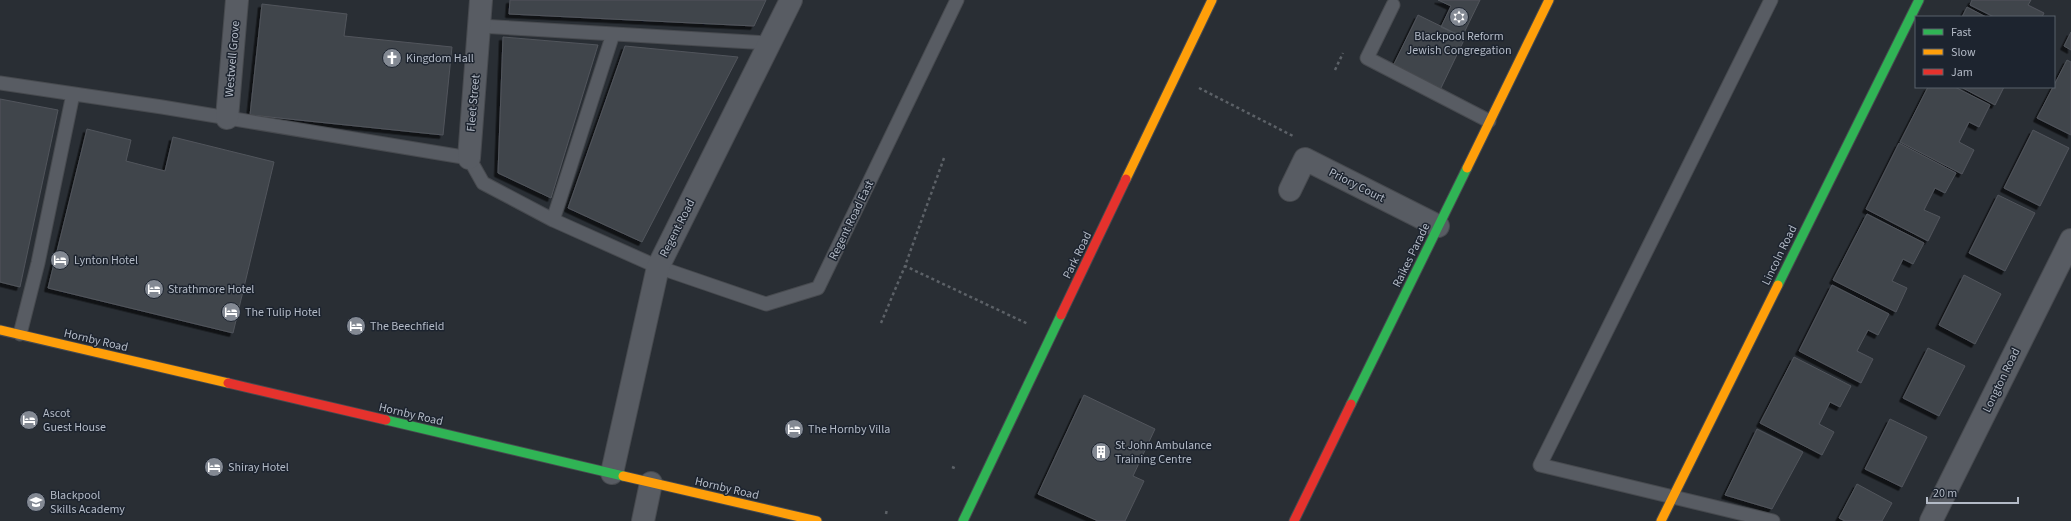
<svg xmlns="http://www.w3.org/2000/svg" width="2071" height="521" font-family="'Source Sans 3',sans-serif">
	<style>
		.building { fill: #41454b; stroke: #51555c; filter: url(#shadow) }
		.lines { fill: none; stroke-linecap: round; stroke-linejoin: round }
		.lane-casing { stroke: #474a4f; stroke-width: 15 }
		.street-casing { stroke: #474a4f; stroke-width: 24 }
		.fast-casing { stroke: #474a4f; stroke-width: 11 }
		.slow-casing { stroke: #474a4f; stroke-width: 11 }
		.jam-casing { stroke: #474a4f; stroke-width: 11 }
		.path { stroke: #5c6167; stroke-width: 2.5; stroke-dasharray: 3 3; stroke-linecap: butt }
		.lane { stroke: #585c63; stroke-width: 13 }
		.street { stroke: #585c63; stroke-width: 22 }
		.fast { stroke: #30b455; stroke-width: 9 }
		.slow { stroke: #ff9f0a; stroke-width: 9 }
		.jam { stroke: #e5322d; stroke-width: 9 }
		.labels { text-anchor: middle; stroke-width: 3; stroke-linejoin: round; paint-order: stroke }
		.poi-label { font-size: 12px; fill: #b3bac6; stroke: #1d242f; text-anchor: start }
		.street-label { font-size: 12px; fill: #b3bac6; stroke: #1d242f }
	</style>
	<defs>
		<filter id="shadow"><feDropShadow dx="-3.5" dy="3.5" stdDeviation="0" flood-color="#0009"/></filter>
	</defs>
	<rect width="100%" height="100%" fill="#292e34"/>
	<!-- building -->
	<path class="building" d="M510,0H766L754,26L509,14Z
		M1438,0H1480L1462,37L1441,27L1451,6Z
		M1972,0H2031L2028,5L2044,13L2042,17H1994L1970,5Z
		M262,4L347,14L344,36L452,47L443,135L250,115Z
		M1967,7L1986,17H1962Z
		M1418,15L1465,38L1440,90L1396,70L1394,64Z
		M2071,32V50L2064,46Z
		M503,37L598,45L551,198L498,173Z
		M625,46L738,57L642,242L568,208Z
		M2067,60L2071,62V135L2037,118Z
		M1928,87H1955L1990,105L1979,127L1969,122L1959,142L1974,150L1962,174L1900,142Z
		M1961,87H2004L1995,105Z
		M0,99L58,110L20,287L0,282Z
		M87,129L131,140L126,161L165,171L173,137L274,162L233,333L48,288Z
		M2033,130L2069,148L2040,206L2004,188Z
		M1899,143L1956,173L1945,193L1935,188L1924,210L1940,217L1928,241L1866,209Z
		M1998,195L2035,213L2005,271L1969,253Z
		M1867,214L1924,243L1913,264L1903,259L1892,281L1907,288L1896,312L1833,280Z
		M1964,275L2001,294L1975,344L1939,325Z
		M1832,285L1889,314L1878,335L1868,330L1857,351L1873,359L1861,383L1799,351Z
		M1928,348L1965,366L1939,416L1903,398Z
		M1794,357L1851,386L1840,407L1830,402L1819,424L1834,432L1822,455L1760,423Z
		M1084,395L1155,429L1133,476L1144,481L1125,521H1098L1038,494Z
		M1890,419L1927,437L1902,487L1865,469Z
		M1757,429L1803,452L1772,509L1725,495Z
		M1857,484L1892,503L1882,521H1845L1839,518Z"/>
	<g class="lines">
		<!-- lane casing -->
		<g class="lane-casing">
			<path id="lane" d="M1771,0L1540,465L1773,521
				M1393,5L1367,58L1489,121
				M479,26L769,43
				M0,83L162,107L469,158L483,183L553,220L658,267L766,304L818,288L957,0
				M553,220L613,34
				M20,334L38,263L73,94"/>
		</g>
		<!-- street casing -->
		<g class="street-casing">
			<path id="street" d="M227,118L237,0
				M469,158L481,0
				M1290,190L1305,159L1438,226
				M612,473L658,267L791,0
				M643,521L651,483
				M1931,521L2071,240"/>
		</g>
		<!-- fast casing -->
		<g class="fast-casing">
			<path id="fast" d="M1778,285L1919,0
				M1351,404L1467,168
				M386,420L623,476
				M963,521L1061,315"/>
		</g>
		<!-- slow casing -->
		<g class="slow-casing">
			<path id="slow" d="M1467,168L1549,0
				M1126,179L1212,0
				M0,330L228,383
				M623,476L817,521
				M1661,521L1778,285"/>
		</g>
		<!-- jam casing -->
		<g class="jam-casing">
			<path id="jam" d="M1061,315L1126,179
				M228,383L386,420
				M1294,521L1351,404"/>
		</g>
		<!-- path -->
		<path class="path" d="M1335,70L1343,53
			M1199,88L1293,136
			M944,158L905,266L1028,324
			M881,323L905,266
			M952,467L957,469
			M886,514L887,509"/>
		<!-- lane -->
		<use href="#lane" class="lane"/>
		<!-- street -->
		<use href="#street" class="street"/>
		<!-- fast -->
		<use href="#fast" class="fast"/>
		<!-- slow -->
		<use href="#slow" class="slow"/>
		<!-- jam -->
		<use href="#jam" class="jam"/>
	</g>
	<!-- icons -->
	<defs>
		<g id="synagogue-disc" transform="scale(1)"><circle r="9.5" fill="#838993" stroke="#1d242f"/><path d="M0-6.5L5.6 3.2H-5.6ZM0 6.5L5.6-3.2H-5.6Z" fill="#fff"/></g>
		<g id="church-disc" transform="scale(1)"><circle r="9.5" fill="#838993" stroke="#1d242f"/><path d="M-1.2-6h2.4v3.5h3.3v2.4h-3.3V6h-2.4V-.1h-3.3v-2.4h3.3Z" fill="#fff"/></g>
		<g id="hotel-disc" transform="scale(1)"><circle r="9.5" fill="#838993" stroke="#1d242f"/><path d="M-6-4.5h1.5V1H6V5H4.5V3h-9V5H-6ZM-4 0a1.8 1.8 0 1 1 3.6 0ZM.5 0V-2.5h3Q6-2.5 6 0Z" fill="#fff"/></g>
		<g id="building-disc" transform="scale(1)"><circle r="9.5" fill="#838993" stroke="#1d242f"/><path d="M-4-6H4V6H1V3H-1V6H-4ZM-2.5-4.3h1.7v1.8h-1.7ZM.8-4.3h1.7v1.8H.8ZM-2.5-1h1.7V.8h-1.7ZM.8-1h1.7V.8H.8Z" fill="#fff"/></g>
		<g id="school-disc" transform="scale(1)"><circle r="9.5" fill="#838993" stroke="#1d242f"/><path d="M0-5L7-2L0 1L-7-2ZM-4 1L0 2.5L4 1V4Q0 6-4 4Z" fill="#fff"/></g>
	</defs>
	<g fill-rule="evenodd">
		<use href="#synagogue-disc" x="1459" y="17"/>
		<use href="#church-disc" x="392" y="58"/>
		<use href="#hotel-disc" x="60" y="260"/>
		<use href="#hotel-disc" x="154" y="289"/>
		<use href="#hotel-disc" x="231" y="312"/>
		<use href="#hotel-disc" x="356" y="326"/>
		<use href="#hotel-disc" x="29" y="420"/>
		<use href="#hotel-disc" x="794" y="429"/>
		<use href="#building-disc" x="1101" y="452"/>
		<use href="#hotel-disc" x="214" y="467"/>
		<use href="#school-disc" x="36" y="502"/>
	</g>
	<g class="labels">
		<!-- poi labels -->
		<g class="poi-label">
			<text x="1459" y="40" text-anchor="middle">Blackpool Reform<tspan x="1459" dy="14">Jewish Congregation</tspan></text>
			<text x="406" y="62">Kingdom Hall</text>
			<text x="74" y="264">Lynton Hotel</text>
			<text x="168" y="293">Strathmore Hotel</text>
			<text x="245" y="316">The Tulip Hotel</text>
			<text x="370" y="330">The Beechfield</text>
			<text x="43" y="417">Ascot<tspan x="43" dy="14">Guest House</tspan></text>
			<text x="808" y="433">The Hornby Villa</text>
			<text x="1115" y="449">St John Ambulance<tspan x="1115" dy="14">Training Centre</tspan></text>
			<text x="228" y="471">Shiray Hotel</text>
			<text x="50" y="499">Blackpool<tspan x="50" dy="14">Skills Academy</tspan></text>
		</g>
		<!-- street labels -->
		<g class="street-label">
			<text transform="translate(232 59) rotate(-85)" y="4">Westwell Grove</text>
			<text transform="translate(473 103) rotate(-85)" y="4">Fleet Street</text>
			<text transform="translate(1357 185) rotate(27)" y="4">Priory Court</text>
			<text transform="translate(851 220) rotate(-64)" y="4">Regent Road East</text>
			<text transform="translate(677 228) rotate(-63)" y="4">Regent Road</text>
			<text transform="translate(1077 255) rotate(-64)" y="4">Park Road</text>
			<text transform="translate(1411 255) rotate(-64)" y="4">Raikes Parade</text>
			<text transform="translate(1779 255) rotate(-64)" y="4">Lincoln Road</text>
			<text transform="translate(96 340) rotate(13)" y="4">Hornby Road</text>
			<text transform="translate(2001 380) rotate(-64)" y="4">Longton Road</text>
			<text transform="translate(411 414) rotate(13)" y="4">Hornby Road</text>
			<text transform="translate(727 488) rotate(13)" y="4">Hornby Road</text>
		</g>
	</g>
	<!-- legend -->
	<rect x="1915" y="16" width="140" height="72" fill="#1d242f" stroke="#59606b"/>
	<rect x="1923" y="29" width="20" height="6" fill="#30b455" stroke="#59606b"/>
	<text x="1951" y="36" font-size="12" fill="#b3bac6">Fast</text>
	<rect x="1923" y="49" width="20" height="6" fill="#ff9f0a" stroke="#59606b"/>
	<text x="1951" y="56" font-size="12" fill="#b3bac6">Slow</text>
	<rect x="1923" y="69" width="20" height="6" fill="#e5322d" stroke="#59606b"/>
	<text x="1951" y="76" font-size="12" fill="#b3bac6">Jam</text>
	<!-- scale -->
	<path d="M1927 497v6h91v-6" fill="none" stroke="#b3bac6" stroke-width="2"/>
	<text x="1933" y="497" font-size="12" fill="#b3bac6" stroke="#1d242f" stroke-width="3" paint-order="stroke">20 m</text>
</svg>
